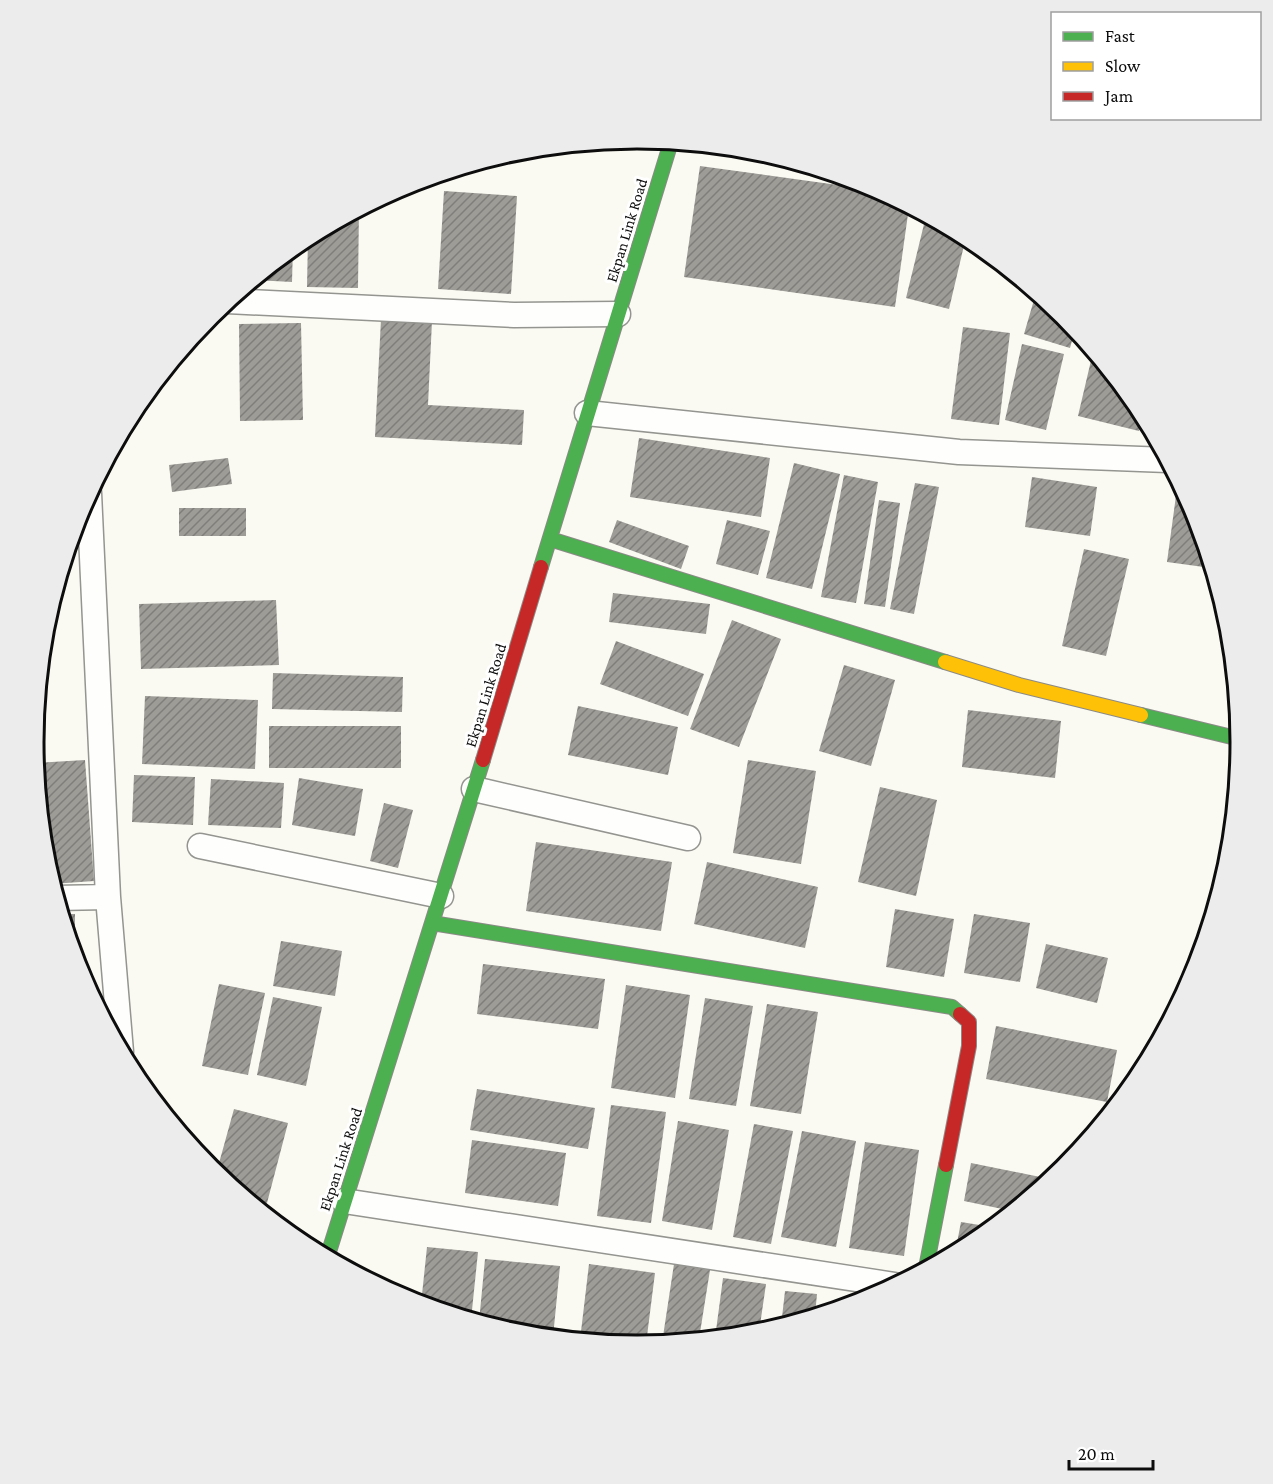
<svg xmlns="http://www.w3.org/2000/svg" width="1273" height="1484" font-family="'Crimson Pro',serif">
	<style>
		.building { fill: url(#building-hatch) }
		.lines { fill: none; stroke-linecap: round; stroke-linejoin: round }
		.street-casing { stroke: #949490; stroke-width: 27 }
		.fast-casing { stroke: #8b8a87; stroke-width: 16 }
		.slow-casing { stroke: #8b8a87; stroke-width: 16 }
		.jam-casing { stroke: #8b8a87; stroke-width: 16 }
		.street { stroke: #fefefd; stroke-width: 24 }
		.fast { stroke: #4caf50; stroke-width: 14 }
		.slow { stroke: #ffc107; stroke-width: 14 }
		.jam { stroke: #c62828; stroke-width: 14 }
		.labels { text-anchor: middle; stroke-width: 6; stroke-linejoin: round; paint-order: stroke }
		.street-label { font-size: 16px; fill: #0d0d0d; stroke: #fff }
		.rim { fill: none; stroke: #0d0d0d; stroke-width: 3 }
	</style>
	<defs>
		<pattern id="building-hatch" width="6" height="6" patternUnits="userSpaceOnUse" patternTransform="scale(1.5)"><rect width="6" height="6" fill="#9e9c97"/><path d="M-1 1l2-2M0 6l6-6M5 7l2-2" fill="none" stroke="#7f7e7a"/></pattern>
	</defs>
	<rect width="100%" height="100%" fill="#fbfaf2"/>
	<!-- building -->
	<path class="building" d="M700,166L881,191L909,207L895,307L684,277Z
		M444,191L517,196L511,294L438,289Z
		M359,209L358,288L307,287L308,237Z
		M926,216L966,237L949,309L906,298Z
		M293,247L292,282L253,280L286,252Z
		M1036,293L1063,316L1075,330L1070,348L1024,334Z
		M381,319L432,321L428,405L524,410L522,445L375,437Z
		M301,323L303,420L240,421L239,324Z
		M963,327L1010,333L999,425L951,419Z
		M1022,344L1064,354L1046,430L1005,420Z
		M1093,352L1138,407L1143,415L1139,431L1078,416Z
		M639,438L770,458L761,517L630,497Z
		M228,458L232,484L172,492L169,465Z
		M794,463L840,474L812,589L766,578Z
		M844,475L878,482L856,603L821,597Z
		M1032,477L1097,487L1090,536L1025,527Z
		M1178,481L1194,511L1211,568L1167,562Z
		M915,483L939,487L914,614L890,609Z
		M879,500L900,503L885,607L864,604Z
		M179,508H246V536H179Z
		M617,520L689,546L681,569L609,542Z
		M727,520L770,531L758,575L716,564Z
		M1084,549L1129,559L1106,656L1062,646Z
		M613,593L710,604L706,634L609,622Z
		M276,600L279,665L141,669L139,604Z
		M732,620L781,639L739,747L690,729Z
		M616,641L704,674L688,716L600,684Z
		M844,665L895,680L871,766L819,751Z
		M273,673L403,677L402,712L272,709Z
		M145,696L258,700L255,769L142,764Z
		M578,706L678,727L668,775L568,755Z
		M968,710L1061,721L1055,778L962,767Z
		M269,726H401V768H269Z
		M85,760L94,881L52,884L45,859L35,763Z
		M748,760L816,771L801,864L733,853Z
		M134,775L195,777L193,825L132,822Z
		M299,778L363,789L355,836L292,825Z
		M211,779L284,783L281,828L208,825Z
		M880,787L937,800L916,896L858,882Z
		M384,803L413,810L398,868L370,861Z
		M536,842L672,862L661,931L526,911Z
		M707,862L818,887L805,948L694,924Z
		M895,909L954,919L944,977L886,967Z
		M61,914H75V957H74Z
		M974,914L1030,923L1020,982L964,973Z
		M281,941L342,951L335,996L273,986Z
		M1046,944L1108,958L1097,1003L1036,988Z
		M483,964L605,979L598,1029L477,1014Z
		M219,984L265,993L248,1075L202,1066Z
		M626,985L690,995L675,1098L611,1088Z
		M273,997L322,1007L306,1086L257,1075Z
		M705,998L753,1006L736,1106L689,1099Z
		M767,1004L818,1012L801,1114L750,1106Z
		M996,1026L1117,1050L1107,1102L986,1079Z
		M477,1089L595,1108L588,1149L470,1130Z
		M611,1105L666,1112L651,1223L597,1216Z
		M234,1109L288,1123L267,1203L244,1197L216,1174Z
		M678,1121L729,1130L712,1230L662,1221Z
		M754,1124L793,1131L771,1244L733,1237Z
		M802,1131L856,1141L836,1247L781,1237Z
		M472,1140L566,1153L558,1206L465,1193Z
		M865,1142L919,1150L904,1256L849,1248Z
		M971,1163L1050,1179L1012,1211L964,1201Z
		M961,1222L992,1227L971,1244L955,1253Z
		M427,1247L478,1252L471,1320L421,1304Z
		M485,1259L560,1266L553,1337L518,1334L479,1322Z
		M589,1264L655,1273L646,1344L580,1340Z
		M674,1264L710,1270L699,1339L662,1343Z
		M723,1278L766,1284L759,1332L715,1338Z
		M785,1291L817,1294L815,1315L781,1326Z"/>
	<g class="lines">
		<!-- street casing -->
		<g class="street-casing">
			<path id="street" d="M227,301L514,315L618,314
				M587,413L959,452L1167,460
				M89,493L108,897L121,1052
				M474,789L688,838
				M200,846L441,896
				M56,898L108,897
				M344,1201L895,1285"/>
		</g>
		<!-- fast casing -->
		<g class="fast-casing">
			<path id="fast" d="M550,539L945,662
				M541,567L671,142
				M1141,715L1240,739
				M432,923L952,1007L960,1014
				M327,1258L483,760
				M926,1268L946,1165"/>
		</g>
		<!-- slow casing -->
		<g class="slow-casing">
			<path id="slow" d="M945,662L1019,685L1141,715"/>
		</g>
		<!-- jam casing -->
		<g class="jam-casing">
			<path id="jam" d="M483,760L541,567
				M946,1165L969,1046V1022L960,1014"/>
		</g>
		<!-- street -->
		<use href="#street" class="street"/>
		<!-- fast -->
		<use href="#fast" class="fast"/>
		<!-- slow -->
		<use href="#slow" class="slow"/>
		<!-- jam -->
		<use href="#jam" class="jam"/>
	</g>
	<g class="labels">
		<!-- street labels -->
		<g class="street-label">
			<text transform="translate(626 230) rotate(-73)" y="6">Ekpan Link Road</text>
			<text transform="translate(485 695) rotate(-73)" y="6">Ekpan Link Road</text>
			<text transform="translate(340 1159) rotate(-72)" y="6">Ekpan Link Road</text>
		</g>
	</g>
	<!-- crop -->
	<path d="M0 0H1273V1484H0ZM44 742a593 593 0 1 1 1186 0a593 593 0 1 1-1186 0Z" fill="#ececec" fill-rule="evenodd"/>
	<path class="rim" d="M44 742a593 593 0 1 1 1186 0a593 593 0 1 1-1186 0Z"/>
	<!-- legend -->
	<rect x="1051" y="12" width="210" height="108" fill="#ffffff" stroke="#9e9e9e" stroke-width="1.5"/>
	<rect x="1063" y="32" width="30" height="9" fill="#4caf50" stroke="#9e9e9e" stroke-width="1.5"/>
	<text x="1105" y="42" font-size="18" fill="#0d0d0d">Fast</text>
	<rect x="1063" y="62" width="30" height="9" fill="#ffc107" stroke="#9e9e9e" stroke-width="1.5"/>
	<text x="1105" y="72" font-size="18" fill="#0d0d0d">Slow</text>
	<rect x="1063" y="92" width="30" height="9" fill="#c62828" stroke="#9e9e9e" stroke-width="1.5"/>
	<text x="1105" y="102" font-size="18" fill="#0d0d0d">Jam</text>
	<!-- scale -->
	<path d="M1069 1460v9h84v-9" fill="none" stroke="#0d0d0d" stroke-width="3"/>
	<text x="1078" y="1460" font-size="18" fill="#0d0d0d" stroke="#ffffff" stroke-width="4.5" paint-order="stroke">20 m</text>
</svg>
